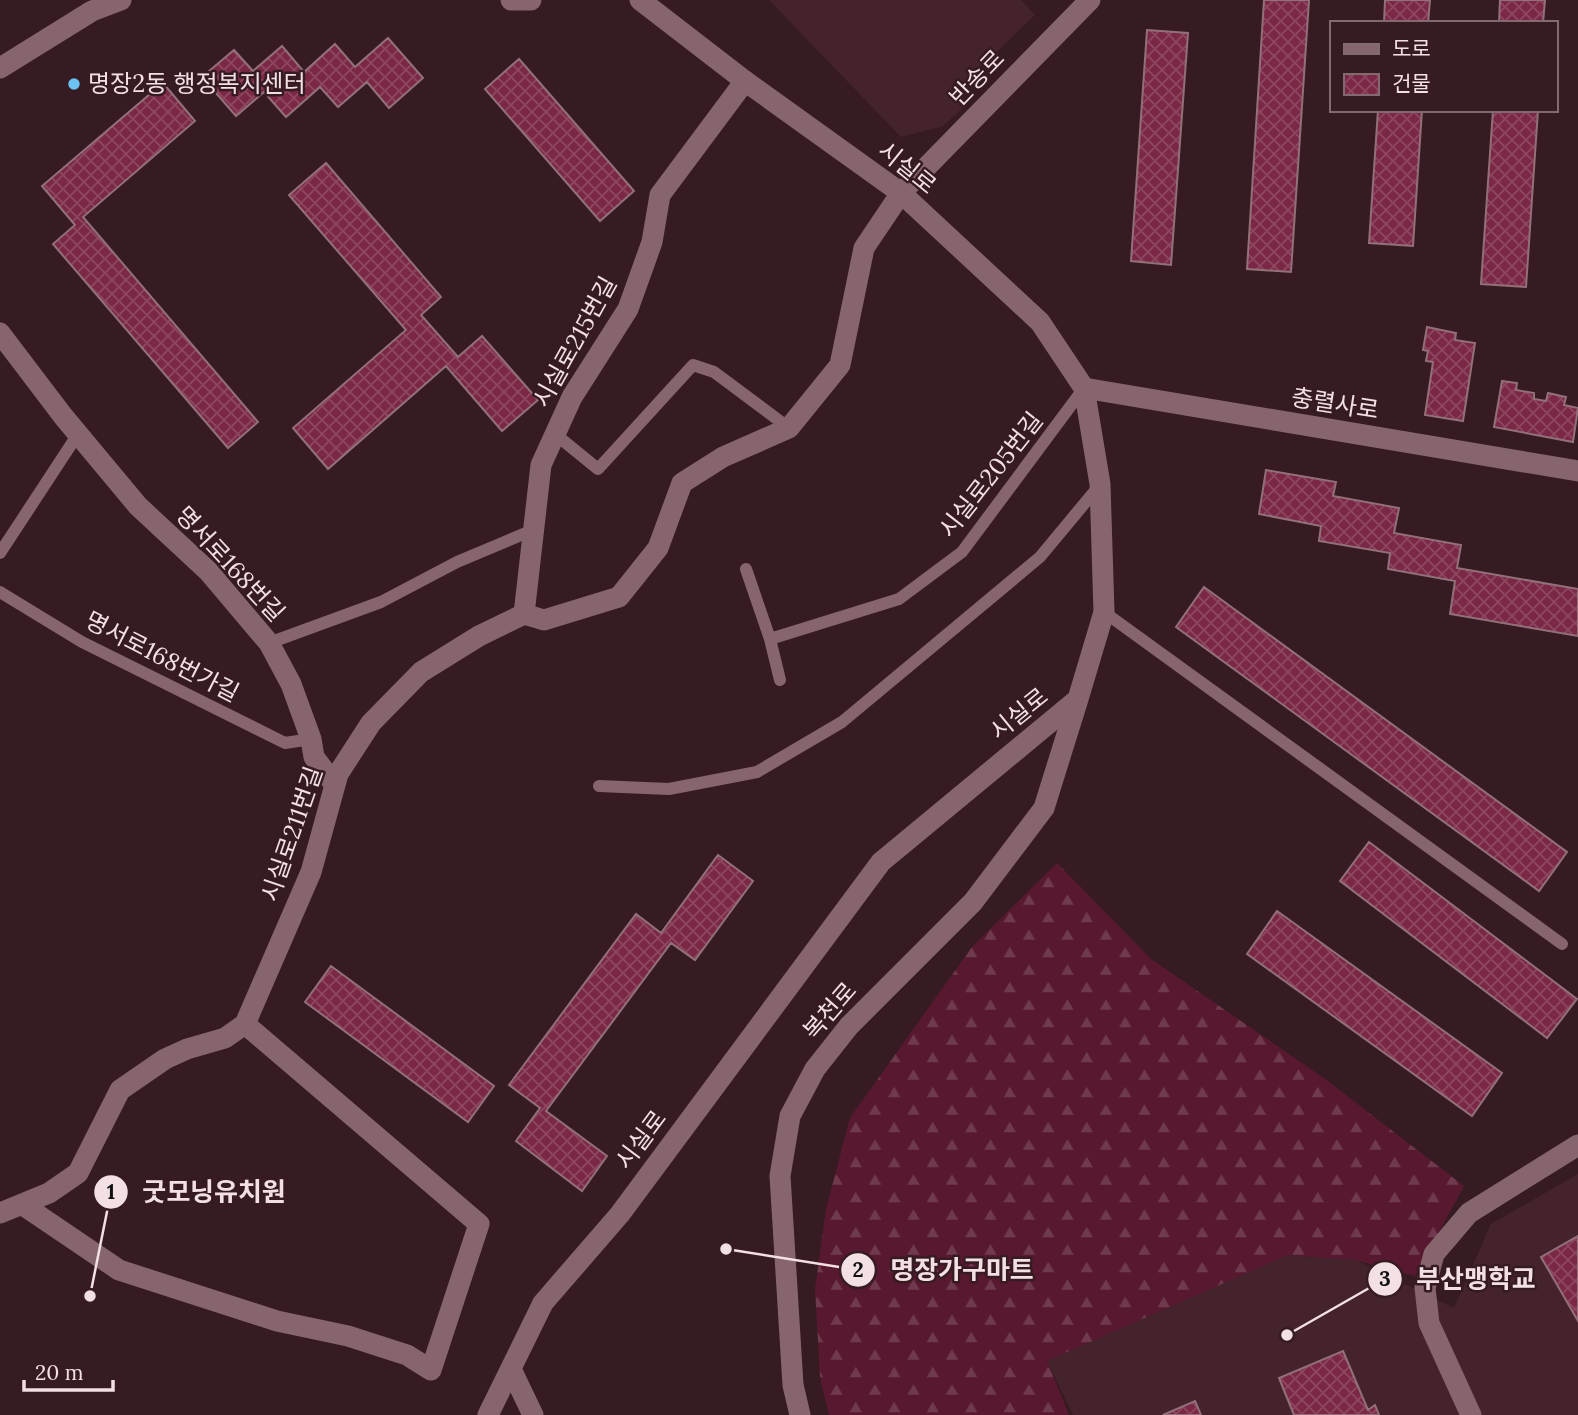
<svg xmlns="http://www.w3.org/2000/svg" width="1578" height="1415" font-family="Lora,'Noto Sans KR',serif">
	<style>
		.built { fill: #45232d }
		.forest { fill: url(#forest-firs) }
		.building { fill: url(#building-cross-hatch); stroke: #927079; stroke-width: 2 }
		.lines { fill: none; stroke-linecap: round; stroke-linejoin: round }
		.lane { stroke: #86656d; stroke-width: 12 }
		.street { stroke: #86656d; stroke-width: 21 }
		.secondary { stroke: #86656d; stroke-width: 21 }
		.poi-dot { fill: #6cc3f2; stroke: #361b23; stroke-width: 2.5 }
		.labels { text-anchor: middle; stroke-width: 5; stroke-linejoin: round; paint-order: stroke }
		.street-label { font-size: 24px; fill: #f3e0e5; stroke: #361b23 }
		.poi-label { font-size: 24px; fill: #f3e0e5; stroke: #361b23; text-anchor: start }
		.leader { fill: none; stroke: #f3e0e5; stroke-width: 2.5 }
		.callout-dot { fill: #f3e0e5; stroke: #361b23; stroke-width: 2.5 }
		.mark-label { font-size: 21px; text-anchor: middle; font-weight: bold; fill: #111 }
		.callout-label { font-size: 26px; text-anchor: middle; font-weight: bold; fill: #f3e0e5; stroke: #361b23; stroke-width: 5; stroke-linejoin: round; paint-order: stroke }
	</style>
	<defs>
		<pattern id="forest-firs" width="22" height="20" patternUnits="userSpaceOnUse" patternTransform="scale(1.75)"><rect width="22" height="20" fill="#581930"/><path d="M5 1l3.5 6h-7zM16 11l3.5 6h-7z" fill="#703a4e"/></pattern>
		<pattern id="building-cross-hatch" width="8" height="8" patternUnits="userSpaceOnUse" patternTransform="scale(1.75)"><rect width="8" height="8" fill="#7b2846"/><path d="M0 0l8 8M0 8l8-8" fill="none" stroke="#8e4761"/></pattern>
	</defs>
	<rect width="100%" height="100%" fill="#361b23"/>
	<!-- built -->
	<path class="built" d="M769,0H1021L1035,15L955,91L967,104L943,126L901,137Z
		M1578,1174V1415H1073L1047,1361L1288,1255L1355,1260L1454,1308L1491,1224Z"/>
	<!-- forest -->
	<path class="forest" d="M1057,863L1151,959L1325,1079L1464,1186L1415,1276L1355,1260L1288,1255L1047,1361L1069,1415H829L820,1377L815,1289L826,1209L850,1118L972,947Z"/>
	<!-- building -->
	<path class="building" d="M1264,0H1309L1291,272L1247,269Z
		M1385,0H1430L1428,23H1384Z
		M1500,0H1545L1543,23H1499Z
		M1147,30L1188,33L1171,265L1131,261Z
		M388,38L423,78L389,108L367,82L338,107L320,87L286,117L264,92L236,116L202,77L234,50L253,71L282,46L304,72L335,44L355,67Z
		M519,59L634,191L600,221L485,89Z
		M163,83L195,121L83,217L258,422L228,448L53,244L75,225L42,186Z
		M1378,110H1422L1413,246L1369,243Z
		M1493,110H1538L1526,287L1481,284Z
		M326,163L441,297L421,315L458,357L482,336L538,400L502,431L446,366L328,469L293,428L406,330L289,195Z
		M1427,327L1456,333L1455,340L1475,343L1463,421L1425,415L1433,362L1426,361L1428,351L1423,350Z
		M1502,381L1517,383L1516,390L1534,393V399L1546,401L1548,393L1566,397L1564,405L1578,408L1573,442L1494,427Z
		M1266,470L1336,482L1333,496L1399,508L1394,533L1461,545L1457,568L1578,589V636L1450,614L1455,581L1388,569L1390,553L1319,541L1321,526L1259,514Z
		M1204,587L1567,852L1539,891L1176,627Z
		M1369,842L1577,999L1547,1038L1340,881Z
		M718,855L753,881L695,960L671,943L546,1111L607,1156L582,1191L516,1141L540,1108L509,1085L636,914L661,933Z
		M1277,911L1502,1073L1472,1116L1247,954Z
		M331,966L494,1086L468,1122L305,1002Z
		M1578,1236V1321L1541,1257Z
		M1343,1351L1368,1410L1375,1405L1379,1415H1294L1279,1378Z
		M1195,1401L1201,1415H1163Z"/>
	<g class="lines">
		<!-- lane -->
		<path class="lane" d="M555,434L598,469L693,365L714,372L789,428
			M0,553L78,434
			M746,569L770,639L780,680
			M0,592L82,642L285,743L311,739
			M1104,612L1562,944
			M770,639L899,599L962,552L1084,388
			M269,643L381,602L457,562L533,530
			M599,786L669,789L757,772L842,722L1040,557L1099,486"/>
		<!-- street -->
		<path class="street" d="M0,333L63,416L138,506L208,571L269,643L291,684L311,739L314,757L335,785
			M524,614L541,465L572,397L628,309L652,242L660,195L745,81
			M23,1205L119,1270L277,1321L348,1336L407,1355L431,1370L479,1224L245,1024
			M0,1213L49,1193L78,1173L120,1090L165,1059L187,1049L225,1038L245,1024L311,872L338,774L371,723L421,672L479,636L524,614L544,620L619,597L658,548L682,483L723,457L789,428L840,365L864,248L901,193L1090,0
			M511,1369L533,1415
			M1471,1415L1429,1323L1425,1288L1434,1254L1469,1213L1578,1145"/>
		<!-- secondary -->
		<path class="secondary" d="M511,0H531
			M0,68L92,11L121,0
			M1084,388L1578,471
			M488,1415L543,1303L620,1214L881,862L1078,699L1104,612L1100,484L1084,388L1040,322L901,193L745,81L640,0
			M800,1415L793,1385L780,1176L790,1116L815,1069L849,1026L973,902L1044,808L1078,699"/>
	</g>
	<!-- markers -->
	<circle class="poi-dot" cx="74" cy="84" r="7"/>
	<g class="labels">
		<!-- street labels -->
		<g class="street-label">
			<text transform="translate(977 78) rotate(-46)" y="8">반송로</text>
			<text transform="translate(907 168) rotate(39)" y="8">시실로</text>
			<text transform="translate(575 342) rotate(-61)" y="8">시실로215번길</text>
			<text transform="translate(1335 404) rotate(9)" y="8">충렬사로</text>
			<text transform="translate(991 475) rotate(-52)" y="8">시실로205번길</text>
			<text transform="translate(230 564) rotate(47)" y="8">명서로168번길</text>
			<text transform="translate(162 657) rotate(27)" y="8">명서로168번가길</text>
			<text transform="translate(1019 714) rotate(-39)" y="8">시실로</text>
			<text transform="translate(292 834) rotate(-71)" y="8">시실로211번길</text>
			<text transform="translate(830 1011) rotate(-49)" y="8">복천로</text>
			<text transform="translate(641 1140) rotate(-53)" y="8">시실로</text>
		</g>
		<!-- poi labels -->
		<g class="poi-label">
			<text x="88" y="92">명장2동 행정복지센터</text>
		</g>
	</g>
	<!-- callouts -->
	<path class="leader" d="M90 1296L111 1192M726 1249L858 1270M1287 1335L1385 1279"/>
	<g class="callout-dot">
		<circle cx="90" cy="1296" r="7"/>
		<circle cx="726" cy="1249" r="7"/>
		<circle cx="1287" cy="1335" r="7"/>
		<circle cx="111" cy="1192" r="18"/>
		<circle cx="858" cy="1270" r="18"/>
		<circle cx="1385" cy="1279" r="18"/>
	</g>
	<g class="mark-label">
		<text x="111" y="1199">1</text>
		<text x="858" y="1277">2</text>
		<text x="1385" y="1286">3</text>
	</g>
	<g class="callout-label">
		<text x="214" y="1201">굿모닝유치원</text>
		<text x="962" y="1279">명장가구마트</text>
		<text x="1476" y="1288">부산맹학교</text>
	</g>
	<!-- legend -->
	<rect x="1330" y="21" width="228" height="91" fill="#361b23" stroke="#826a71" stroke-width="2"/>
	<rect x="1344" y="44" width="35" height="10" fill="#86656d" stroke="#826a71" stroke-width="2"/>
	<text x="1392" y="56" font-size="21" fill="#f3e0e5">도로</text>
	<rect x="1344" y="74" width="35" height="21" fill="url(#building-cross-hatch)" stroke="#826a71" stroke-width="2"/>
	<text x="1392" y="91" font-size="21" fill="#f3e0e5">건물</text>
	<!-- scale -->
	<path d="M24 1380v10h89v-10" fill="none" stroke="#f3e0e5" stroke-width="3.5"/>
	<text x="35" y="1380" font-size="21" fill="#f3e0e5" stroke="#361b23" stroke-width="5" paint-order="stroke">20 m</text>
</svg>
